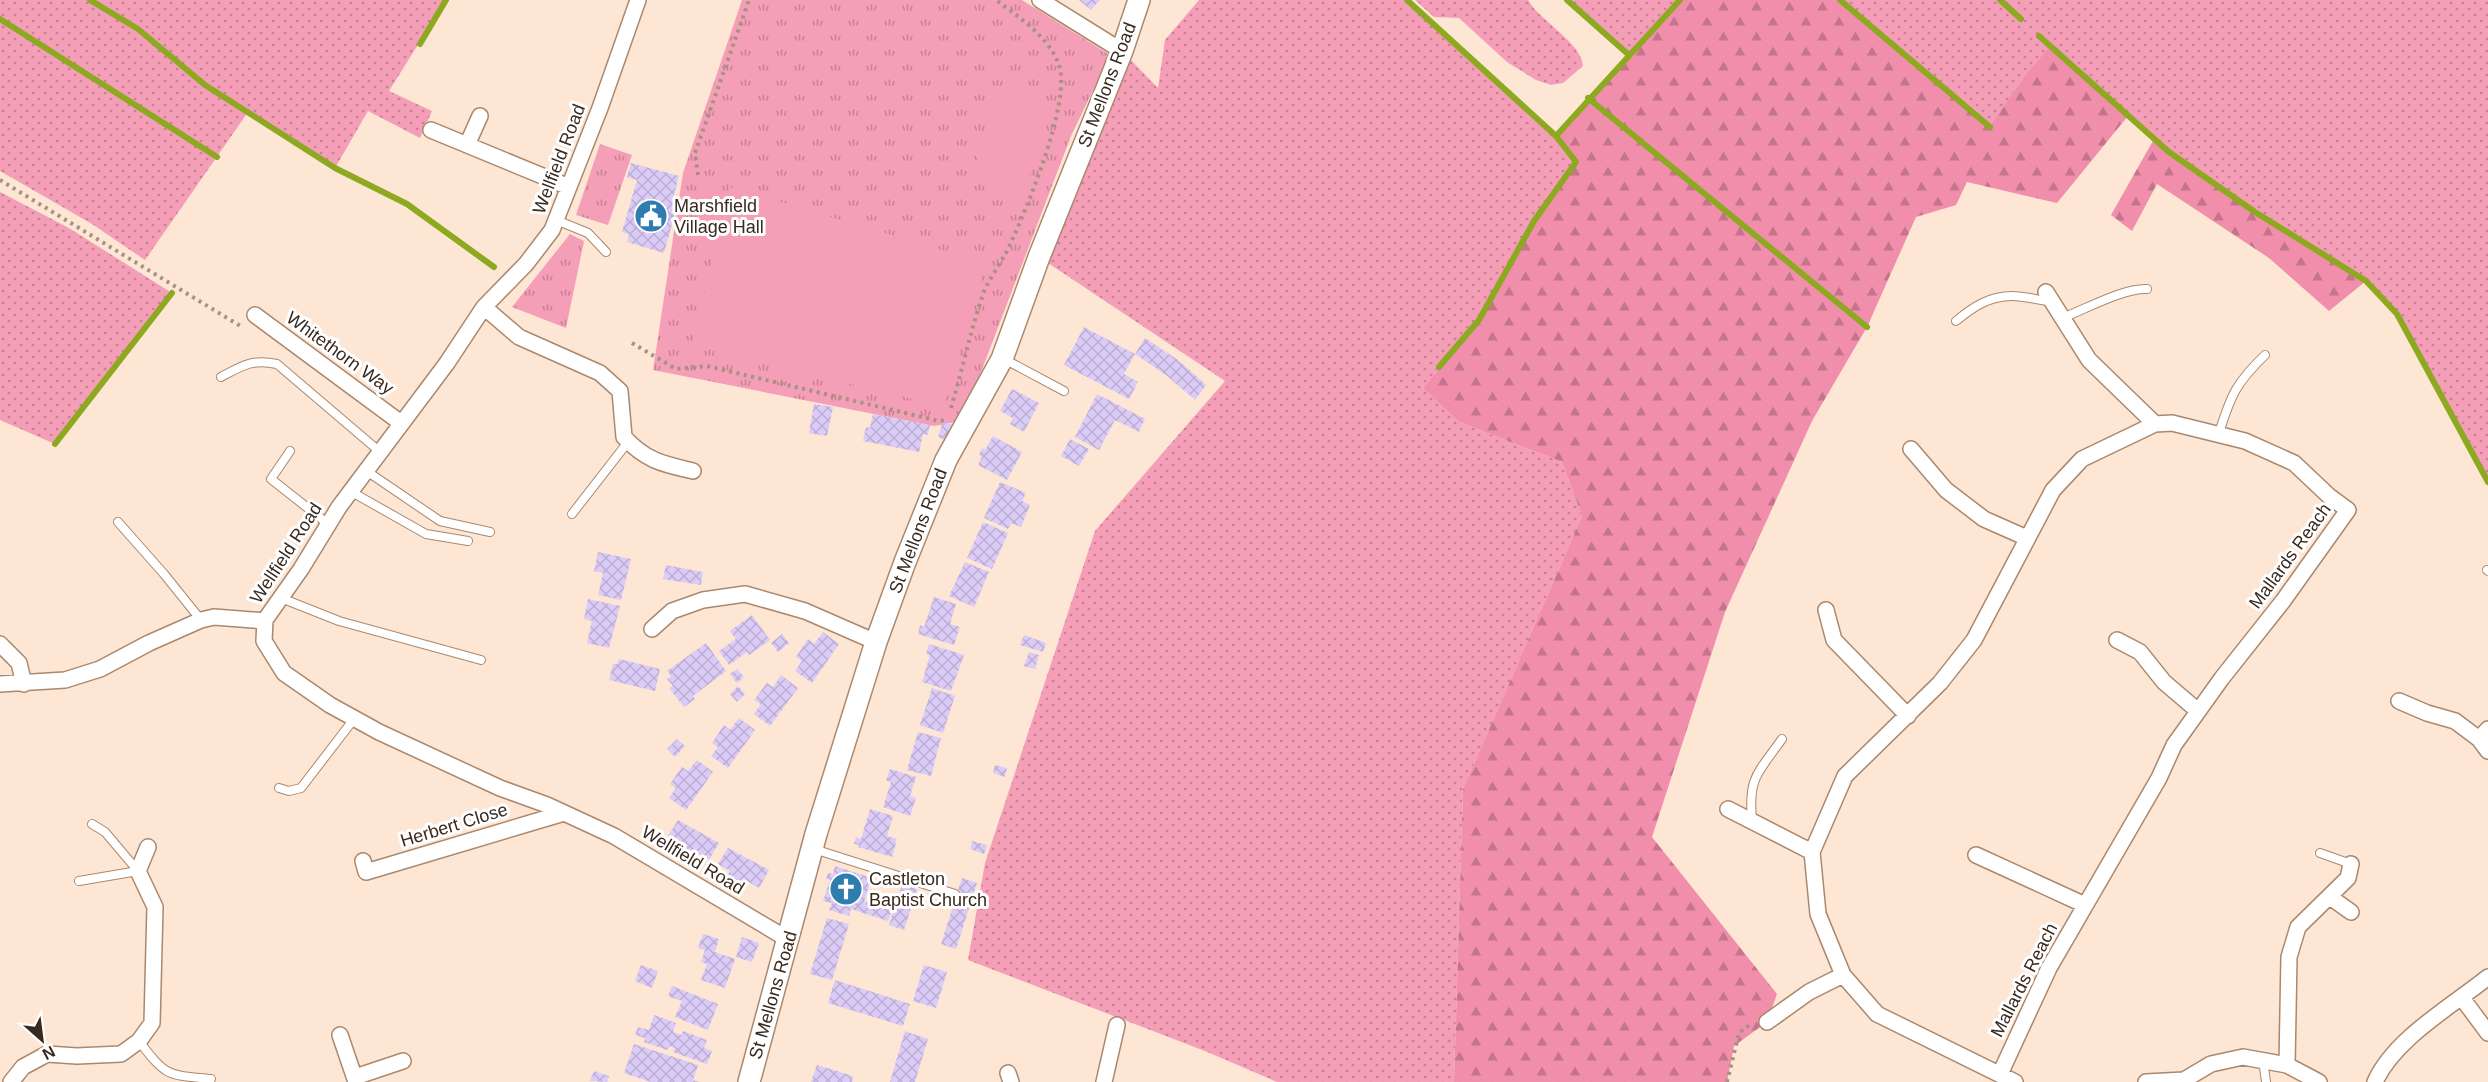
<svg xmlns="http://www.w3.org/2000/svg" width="2488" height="1082" font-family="Helvetica,sans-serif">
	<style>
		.grass { fill: url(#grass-dots) }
		.forest { fill: url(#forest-firs) }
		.park { fill: url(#park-tufts) }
		.garden { fill: #f59eb7 }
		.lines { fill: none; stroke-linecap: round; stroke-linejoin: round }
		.stream { stroke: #8da920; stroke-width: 6 }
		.building { fill: url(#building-cross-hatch) }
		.lane-casing { stroke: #ab886c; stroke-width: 10 }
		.street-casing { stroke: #ab886c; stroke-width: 18 }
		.secondary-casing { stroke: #ab886c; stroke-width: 24 }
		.path { stroke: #a59283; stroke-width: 4; stroke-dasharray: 3 4.5; stroke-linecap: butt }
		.lane { stroke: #fff; stroke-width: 8 }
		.street { stroke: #fff; stroke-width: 15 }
		.secondary { stroke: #fff; stroke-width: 21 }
		.labels { text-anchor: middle; stroke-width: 6; stroke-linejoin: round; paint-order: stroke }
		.street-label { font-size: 18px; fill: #37291e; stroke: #fff }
		.poi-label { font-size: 18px; fill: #37291e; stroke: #fff; text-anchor: start }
	</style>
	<defs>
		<pattern id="grass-dots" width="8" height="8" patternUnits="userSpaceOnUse" patternTransform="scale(1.5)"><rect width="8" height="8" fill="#f59eb7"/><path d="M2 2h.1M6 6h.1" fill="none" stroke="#c78194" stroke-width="1.8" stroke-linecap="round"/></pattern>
		<pattern id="forest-firs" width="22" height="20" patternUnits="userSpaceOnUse" patternTransform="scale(1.5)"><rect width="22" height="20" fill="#f18eac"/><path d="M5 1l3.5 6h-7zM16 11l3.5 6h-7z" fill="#c4748b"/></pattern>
		<pattern id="park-tufts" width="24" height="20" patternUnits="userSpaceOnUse" patternTransform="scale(1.5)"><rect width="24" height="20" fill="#f59eb7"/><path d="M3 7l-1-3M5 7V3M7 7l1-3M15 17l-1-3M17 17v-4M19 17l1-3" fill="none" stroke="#c78194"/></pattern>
		<pattern id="building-cross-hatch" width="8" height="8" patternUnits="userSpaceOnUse" patternTransform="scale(1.5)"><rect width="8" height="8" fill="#dacbf7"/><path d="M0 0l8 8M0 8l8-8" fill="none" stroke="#bcaed3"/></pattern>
	</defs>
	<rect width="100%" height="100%" fill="#fde6d4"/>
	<!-- grass -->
	<path class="grass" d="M0,0H446L389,91L432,111L420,138L368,111L335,168L248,112L145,260L92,224L0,171Z
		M1199,0H1407L1556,136L1576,162L1534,221L1479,320L1423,388L1459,422L1562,462L1582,516L1463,789L1454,1082H1277L1205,1051L968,960L985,863L1095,531L1225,381L1039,257L1122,51L1158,88L1165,40Z
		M1415,0H1528C1540,21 1582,43 1583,66L1563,83L1551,85L1536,80L1507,62L1459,18L1434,17Z
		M1567,0H1680L1629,55Z
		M1840,0H2488V482L2397,314L2366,281L2255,212L2169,152L2051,47L2028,71L1990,127Z
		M0,192L69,228L172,293L55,444L0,420Z"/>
	<!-- forest -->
	<path class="forest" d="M1680,0H1840L1990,126L2028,71L2051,46L2128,116L2057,203L1967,182L1956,205L1916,217L1867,327L1812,421L1725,612L1652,837L1777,994L1767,1022L1734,1046L1727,1082H1454L1463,789L1582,516L1562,462L1459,422L1423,388L1479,320L1534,221L1576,163L1556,136Z
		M2154,139C2216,194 2295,237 2366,281L2329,311L2269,258L2157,184L2132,231L2111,215Z"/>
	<!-- park -->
	<path class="park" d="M742,0H1022L1110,55L1071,136L970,401L956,422L934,426L653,370L683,173Z
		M600,144L632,155L608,225L576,215Z
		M570,234L584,241L566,328L512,307Z"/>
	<!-- garden -->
	<path class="garden" d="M999,86L1052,102L1024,196L971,180Z
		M730,187L986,263L944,407L692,345Z"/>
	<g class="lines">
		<!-- stream -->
		<path class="stream" d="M90,0L138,29L205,85L335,168L407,204L494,267
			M1407,0L1556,136L1576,162L1534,221L1479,320L1439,367
			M1567,0L1629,55
			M1840,0L1990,127
			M2000,0L2021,19
			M0,19L217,157
			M2039,36L2169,152L2255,212L2366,281L2397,314L2488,482
			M420,44L446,0
			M1588,98L1867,327
			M1556,136L1680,0
			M55,444L172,293"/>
	</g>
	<!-- building -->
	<path class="building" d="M1079,0H1100L1091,10Z
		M631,163L679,176L673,199L679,200L664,253L627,242L629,234L622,232L637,180L627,177Z
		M1084,327L1135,354L1124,374L1138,382L1129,399L1064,365Z
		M1145,338L1178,360L1206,385L1195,400L1166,375L1135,354Z
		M1012,389L1039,403L1024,432L1010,424L1013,418L1000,411Z
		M1097,394L1145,419L1139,432L1115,420L1099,450L1075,437Z
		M814,404L833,407L827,436L809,433Z
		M873,414L930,425L928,435L923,434L919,452L863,441L866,427L870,428Z
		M943,421L958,427L953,442L938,437Z
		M993,436L1022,452L1007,480L978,465L982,457L979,455L982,448L985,450Z
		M1070,439L1089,449L1079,466L1061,456Z
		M1000,482L1026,493L1022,501L1030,505L1021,527L1011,523L1008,529L984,518Z
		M983,522L1008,533L992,569L967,558Z
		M598,552L631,559L621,600L598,595L603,573L594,571Z
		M965,562L989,572L974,607L949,596Z
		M666,565L703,572L701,585L663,579Z
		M934,597L956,604L950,624L960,627L954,645L918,634L920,625L924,627Z
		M588,599L620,606L609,648L587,643L592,621L584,619Z
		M752,615L770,640L749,655L747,652L729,665L719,651L736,639L730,631Z
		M823,632L839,644L812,683L795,671L802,661L796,657L808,639L814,644Z
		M782,634L789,643L778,652L771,643Z
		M1024,635L1046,643L1043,652L1020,645Z
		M706,643L726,671L693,696L695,699L684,707L669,688L673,686L667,679L671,676L667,671Z
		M929,644L964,655L951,691L922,682L930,655L926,654Z
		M1029,652L1039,655L1035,669L1024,666Z
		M619,659L660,669L655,691L609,680L613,664H617Z
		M737,669L744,677L737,683L730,674Z
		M781,675L798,688L770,726L754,714L761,704L754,700L767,683L773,687Z
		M738,686L745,694L737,702L730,694Z
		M932,688L955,696L943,733L920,725Z
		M739,718L755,730L728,768L711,756L718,747L712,743L724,725L730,730Z
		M918,732L941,738L931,776L907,770Z
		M677,739L685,746L675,757L667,749Z
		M697,760L713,772L686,810L669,798L676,788L670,784L682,767L688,771Z
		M995,765L1007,768L1005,777L993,773Z
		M890,769L916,777L910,796L916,798L910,816L883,807L891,782L886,780Z
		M870,809L893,816L887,836L897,839L892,857L858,847L859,845L854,844L856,837L861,839Z
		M678,820L719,843L709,860L697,853L693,860L676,850L680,843L668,836Z
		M972,841L987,845L984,854L970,849Z
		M728,848L769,870L759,888L747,881L743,888L726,878L730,871L718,864Z
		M835,866L872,878L864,902L866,903L868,898L893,907L888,921L851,909L849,916L829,910L832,903L823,901L830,880L826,879L828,873L833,874Z
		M962,878L977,883L956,949L941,944Z
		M902,884L917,889L904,930L889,925Z
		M827,918L849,924L832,980L810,974Z
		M703,934L719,939L715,952L735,959L725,988L701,980L707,964L701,962L705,950L698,948Z
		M742,937L759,943L752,962L736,957Z
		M641,965L658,971L652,988L635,981Z
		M924,965L947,972L936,1008L913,1001Z
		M835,980L910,1004L903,1026L828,1003Z
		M672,986L718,1004L708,1030L675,1017L682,1001L668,996Z
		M654,1015L676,1023L673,1032L682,1035L683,1031L707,1040L704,1048L712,1051L707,1064L673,1052L675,1048L669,1046L667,1050L644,1042L645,1038L635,1035L638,1027L649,1030Z
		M905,1031L928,1039L915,1082H890Z
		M634,1044L698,1065L693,1080L699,1082H651L624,1073Z
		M817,1065L853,1076L852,1082H811Z
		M594,1071L609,1076L607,1082L590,1081Z"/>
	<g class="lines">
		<!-- lane casing -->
		<g class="lane-casing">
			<path id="lane" d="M556,220L588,233L606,252
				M2062,318C2086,309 2123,288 2147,289
				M1956,321C1973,307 1989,296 2012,296C2025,296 2037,300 2050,301
				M1004,359L1064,391
				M221,377C243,365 252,359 277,364L379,451
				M2219,433C2231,395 2236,383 2265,355
				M290,451L271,479L328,524
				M365,470L440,521L490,532
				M350,491L426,534L468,541
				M572,514L628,442
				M118,522L164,574L201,620
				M2487,570L2488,571
				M281,598L339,621L481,660
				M279,788L289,791L301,788L354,719
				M1752,820C1748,777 1758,773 1782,739
				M92,824L105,832L138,871
				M814,849L955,894
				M2320,853L2351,864
				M79,881L138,871
				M139,1041C166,1077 168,1075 211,1079
				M2263,1060L2266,1082"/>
		</g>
		<!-- street casing -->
		<g class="street-casing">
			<path id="street" d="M638,0L600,108L552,230L526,264L484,307L447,363L339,507L301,569L265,620L264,641L284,673L330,705L379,732L500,788L547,805L614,836L789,940
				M1040,0L1122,51
				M431,130L569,187
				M467,145L480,116
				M2046,292L2089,360L2155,424
				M484,307L519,337L600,373L620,391L624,437C646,461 663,464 693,471
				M255,315L401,423
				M1911,449L1946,490L1984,519L2027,538
				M1826,610L1834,640L1908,716
				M652,629L672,611L703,600L745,594L805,611L876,642
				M2117,640L2140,652L2164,682L2198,711
				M0,644L19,663L24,684
				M0,684L65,680L100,669L149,643L201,620L214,617L265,621
				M2399,701L2427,713L2455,721L2479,739
				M2488,729L2479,739L2488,751
				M1728,809L1812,852
				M1976,855L2085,905
				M363,861L366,872L564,813
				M2330,897L2351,912
				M2462,998L2488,1033
				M1767,1022L1809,992L1843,975
				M340,1035L356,1082
				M2287,1065L2289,957L2298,927L2348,878L2351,864
				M1008,1073L1011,1082
				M2000,1074L2049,968L2159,778L2174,745L2222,678L2283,601L2348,510L2329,496L2294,463L2245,441L2172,423L2155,424L2082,459L2053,490L1974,640L1940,683L1845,776L1812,852L1818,914L1843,975L1877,1014L2015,1082
				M355,1077L403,1061
				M11,1082L23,1067L47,1054L77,1056L121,1054L139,1041L152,1023L155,907L138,871L148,847
				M1104,1082L1117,1025
				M2146,1082L2184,1080L2211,1064L2243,1057L2287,1065L2319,1082
				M2375,1082C2394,1039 2452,1006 2488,977"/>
		</g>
		<!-- secondary casing -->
		<g class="secondary-casing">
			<path id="secondary" d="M749,1082L816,834L876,642L905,562L946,460L1002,359L1039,257L1122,51L1139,0"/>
		</g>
		<!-- path -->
		<path class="path" d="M698,175L695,153L749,0
			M0,180L242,327L243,326
			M632,343L676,369L707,366L939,421L947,420
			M951,408C962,371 970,333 982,297C987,282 998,267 1006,253C1024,216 1072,102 1059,65C1049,37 1019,17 996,0
			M1727,1082L1739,1033L1751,1024"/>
		<!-- lane -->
		<use href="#lane" class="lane"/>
		<!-- street -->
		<use href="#street" class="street"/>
		<!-- secondary -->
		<use href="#secondary" class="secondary"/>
	</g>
	<!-- icons -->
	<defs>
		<g id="civic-disc" transform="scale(1.725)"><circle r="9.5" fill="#2f7daf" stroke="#fff"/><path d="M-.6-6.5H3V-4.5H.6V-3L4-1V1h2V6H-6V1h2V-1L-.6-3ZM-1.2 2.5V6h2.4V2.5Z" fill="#fff"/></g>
		<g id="church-disc" transform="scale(1.725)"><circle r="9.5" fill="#2f7daf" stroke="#fff"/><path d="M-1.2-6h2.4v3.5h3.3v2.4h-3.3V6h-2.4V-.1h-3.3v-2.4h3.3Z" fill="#fff"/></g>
	</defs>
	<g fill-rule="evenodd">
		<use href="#civic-disc" x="651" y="216"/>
		<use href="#church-disc" x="846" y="889"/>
	</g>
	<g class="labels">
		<!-- street labels -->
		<g class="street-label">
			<text transform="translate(1107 85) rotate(-69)" y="6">St Mellons Road</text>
			<text transform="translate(559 159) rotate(-69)" y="6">Wellfield Road</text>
			<text transform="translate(340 353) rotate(36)" y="6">Whitethorn Way</text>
			<text transform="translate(918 531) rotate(-69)" y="6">St Mellons Road</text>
			<text transform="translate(286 553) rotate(-57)" y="6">Wellfield Road</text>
			<text transform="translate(2290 556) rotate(-54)" y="6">Mallards Reach</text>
			<text transform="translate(454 825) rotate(-17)" y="6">Herbert Close</text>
			<text transform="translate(693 860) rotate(31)" y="6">Wellfield Road</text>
			<text transform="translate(2024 980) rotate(-63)" y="6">Mallards Reach</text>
			<text transform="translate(773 995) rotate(-74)" y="6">St Mellons Road</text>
		</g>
		<!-- poi labels -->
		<g class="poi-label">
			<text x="674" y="212">Marshfield<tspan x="674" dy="21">Village Hall</tspan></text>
			<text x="869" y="885">Castleton<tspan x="869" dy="21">Baptist Church</tspan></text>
		</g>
	</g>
	<!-- north arrow -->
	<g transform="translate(42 1040) rotate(152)" stroke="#ffffff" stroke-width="4.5" paint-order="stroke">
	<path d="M0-4.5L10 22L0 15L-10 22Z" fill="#37291e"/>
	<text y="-9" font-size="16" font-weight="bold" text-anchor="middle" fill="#37291e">N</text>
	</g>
</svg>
